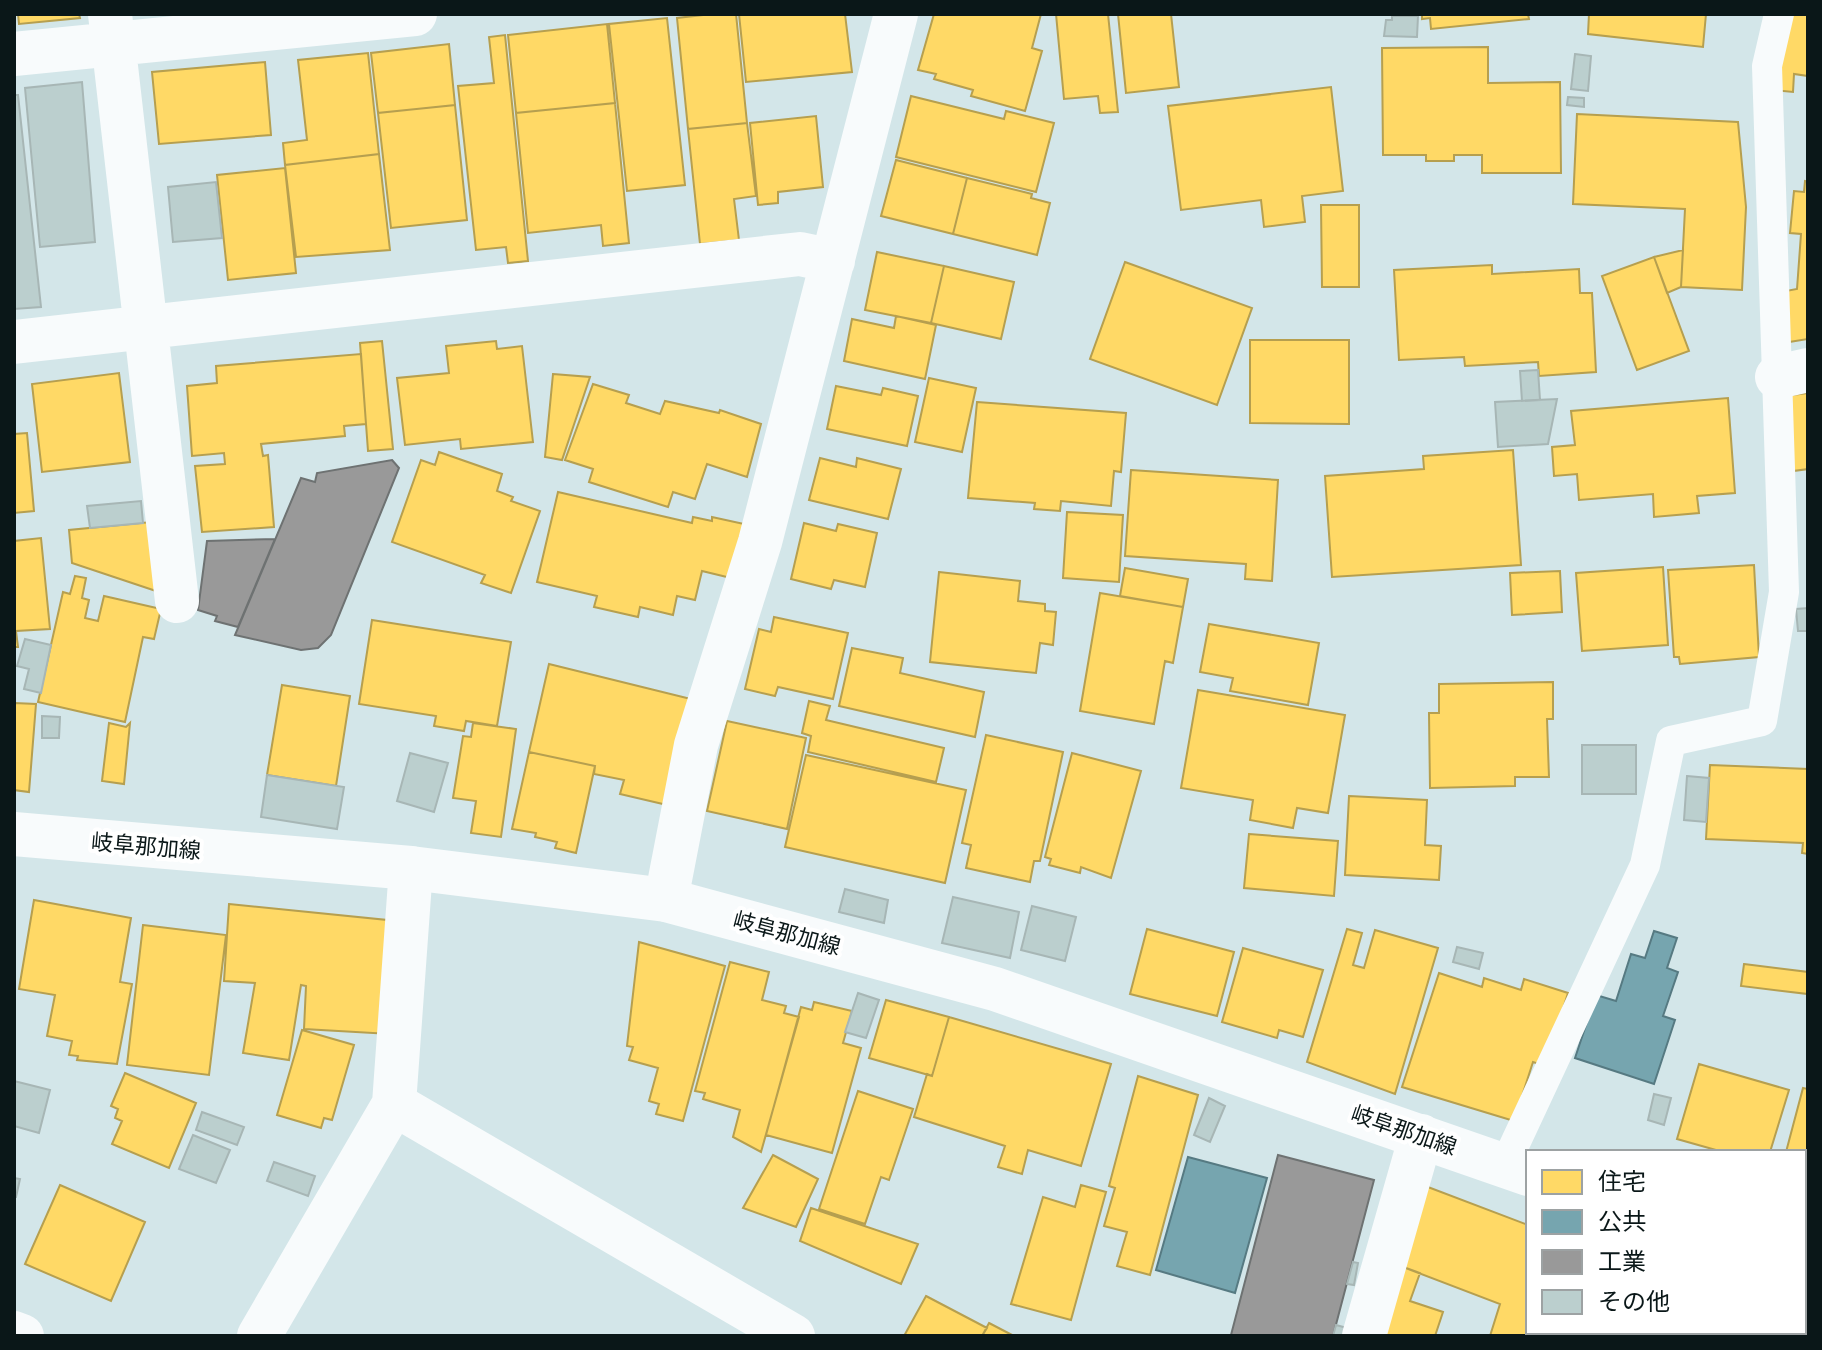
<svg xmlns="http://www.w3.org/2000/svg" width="1822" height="1350" font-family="'Fira Sans Condensed','Noto Sans JP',sans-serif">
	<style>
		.homes { fill: #ffd966; stroke: #b69f4f; stroke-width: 2 }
		.public { fill: #76a5af; stroke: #567a82; stroke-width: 2 }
		.industry { fill: #999; stroke: #6e7272; stroke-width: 2 }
		.building { fill: #bbcfce; stroke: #a7b6b5; stroke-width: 2 }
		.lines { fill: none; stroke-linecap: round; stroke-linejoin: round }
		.lane { stroke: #f8fbfc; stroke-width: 30 }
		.street { stroke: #f8fbfc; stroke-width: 44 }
		.secondary { stroke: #f8fbfc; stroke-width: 44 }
		.labels { text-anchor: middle; stroke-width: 8; stroke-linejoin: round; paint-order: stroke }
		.street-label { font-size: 22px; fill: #0a1718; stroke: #fff }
	</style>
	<rect width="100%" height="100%" fill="#d3e6e9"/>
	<!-- homes -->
	<path class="homes" d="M18,14H79L80,18L19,24Z
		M712,14H736L747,123L688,129L677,18Z
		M739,14H845L852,72L746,82Z
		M934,14H1041L1032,48L1042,51L1025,111L971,96L973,90L934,79L936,74L918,70Z
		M1056,14H1108L1118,112L1100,113L1098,96L1064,99Z
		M1118,14H1171L1179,87L1126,93Z
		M1422,14H1528L1529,19L1431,29L1430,18L1422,19Z
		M1589,14H1706L1703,47L1588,34Z
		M1785,14H1808V76L1794,74L1793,92L1774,90Z
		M667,18L685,185L627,191L609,24Z
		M607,24L615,103L516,113L508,35Z
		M505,35L528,261L508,263L506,247L476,250L458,86L494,83L489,37Z
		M449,44L455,105L378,113L371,53Z
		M1488,47V83L1560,82L1561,173H1482V155H1454V161H1426V155H1383L1382,48Z
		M368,53L379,154L285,165L283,143L307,140L298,60Z
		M265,62L271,135L159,144L152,72Z
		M1331,87L1343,191L1302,196L1305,222L1264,227L1261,200L1181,210L1168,106Z
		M911,96L1004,119L1006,111L1054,123L1036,192L896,157Z
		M615,103L629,243L603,246L601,225L528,233L516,113Z
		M455,105L467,220L391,228L378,113Z
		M1577,114L1738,122L1746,207L1742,290L1681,287L1685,209L1573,204Z
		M816,116L823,187L778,192V203L758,205L750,123Z
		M747,123L756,196L734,199L739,240L700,244L688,129Z
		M379,154L390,250L296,257L285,165Z
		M896,160L967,178L953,234L881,216Z
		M285,168L296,273L228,280L217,175Z
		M967,178L1032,194L1031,198L1050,203L1037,255L953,234Z
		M1805,181L1808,182V339L1783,343L1775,293L1797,289L1801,234L1790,233L1794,191L1804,192Z
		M1321,205H1359V287H1322Z
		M1683,250L1681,287L1667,293L1654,257Z
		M877,252L944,266L931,323L865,310Z
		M1654,257L1689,351L1637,370L1602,276Z
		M1125,262L1252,308L1217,405L1090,359Z
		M1492,265V274L1579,269L1580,293H1592L1596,372L1539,376L1538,362L1465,366L1464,357L1399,360L1394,270Z
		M944,266L1014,282L1001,339L931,323Z
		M896,316L936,325L925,379L844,361L852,319L894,328Z
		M1250,340H1349V424L1250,423Z
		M382,341L393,449L368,451L360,343Z
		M496,341L497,349L522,346L533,442L461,449L460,439L405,445L397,378L449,373L446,346Z
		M361,354L366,424L344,426L345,436L261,444L263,456L268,455L274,527L202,532L195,466L225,464L224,453L192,456L187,386L217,383L216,366Z
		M119,373L130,462L42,472L32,384Z
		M553,374L590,377L562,460L545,457Z
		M929,378L976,388L962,452L915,442Z
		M593,384L629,395L626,403L660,414L665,401L719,413L720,410L761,424L747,477L707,464L695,499L673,492L668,507L589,482L593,469L565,460Z
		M836,386L881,395L883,388L918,396L907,446L827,429Z
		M1808,393V469L1793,471L1784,396Z
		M1728,398L1735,493L1697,496L1699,513L1654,517L1653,494L1579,500L1577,474L1554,476L1552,447L1575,445L1571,411Z
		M977,402L1126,413L1121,472L1114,471L1111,506L1061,501L1060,511L1034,509L1035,503L968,498Z
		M27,433L34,511L14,513V434Z
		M1513,450L1521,565L1332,577L1325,476L1424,469L1423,456Z
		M439,452L502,474L497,491L513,497L511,501L540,511L511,593L481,583L485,575L392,542L421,460L435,465Z
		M820,458L856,467L857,458L901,469L888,519L809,500Z
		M1131,470L1278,480L1272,581L1245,579L1246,564L1125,556Z
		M558,492L692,523L693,517L712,521V517L744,524L731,578L702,571L695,600L677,596L673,615L640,607L638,617L594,607L597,596L537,582Z
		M1067,512L1123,515L1119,582L1063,578Z
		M151,522L159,592L72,563L69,530Z
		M804,523L836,531L838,524L877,533L865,587L834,580L831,589L791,579Z
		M41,538L50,629L16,631L18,647H14V541Z
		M1754,565L1759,657L1680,664L1679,657H1674L1668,570Z
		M1663,567L1668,645L1582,651L1576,573Z
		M1125,568L1188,579L1183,607L1120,596Z
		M1560,571L1562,612L1512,615L1510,573Z
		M939,572L1020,581L1018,601L1045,604V611L1056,612L1053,645L1040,643L1036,673L930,662Z
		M75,576L86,578L82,598L89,600L85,618L98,621L104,596L161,609L154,639L143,637L125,722L38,702L63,592L70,594Z
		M1100,593L1183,607L1173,663L1165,661L1154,724L1080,711Z
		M774,617L848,633L833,699L778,687L775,696L745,689L759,629L771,632Z
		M372,620L511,642L497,726L466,721L464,731L434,726L436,716L359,704Z
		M1209,624L1319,643L1308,705L1230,691L1233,678L1200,672Z
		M852,648L903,658L900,673L984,692L975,737L839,706Z
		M549,664L703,702L680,808L620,794L624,780L594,774L595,766L529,752Z
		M1553,682V719H1547L1549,777H1515V786L1430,788L1429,713H1439V684Z
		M282,685L350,696L336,786L267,775Z
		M1198,690L1345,715L1328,813L1297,808L1293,828L1250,820L1253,800L1181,788Z
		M809,701L830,706L826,720L944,748L936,782L808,752L811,736L802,733Z
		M14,703L36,704L29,792L14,790Z
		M727,721L806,738L787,829L707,811Z
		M109,723L126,727L130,723L124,784L102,781Z
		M473,723L516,729L501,837L471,833L476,801L453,798L463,736L471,737Z
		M986,735L1063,752L1040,861H1034L1030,882L966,868L971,845L962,843Z
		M529,752L595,766L576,853L555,848L557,842L535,837L536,833L512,829Z
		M1072,753L1141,771L1111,878L1081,867L1080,873L1049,865L1051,859L1045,857Z
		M806,755L966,790L945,883L785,847Z
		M1710,765L1808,769V854L1802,853L1803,843L1706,839Z
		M1349,796L1427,800L1425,845L1441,846L1439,880L1345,875Z
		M1249,834L1338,841L1334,896L1244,888Z
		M34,900L131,918L120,982L132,984L117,1064L77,1060L78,1056L69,1055L72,1041L47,1036L55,995L19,989Z
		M229,904L397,921L390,1034L304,1029L306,986L301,985L289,1060L243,1053L255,983L224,981Z
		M143,925L226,935L209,1075L127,1065Z
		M1147,929L1234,952L1217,1016L1130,994Z
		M1347,929L1362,933L1353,965L1364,968L1375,930L1438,948L1395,1094L1307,1062Z
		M639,942L725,966L683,1121L656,1114L659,1104L649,1101L658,1068L629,1060L633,1047L627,1046Z
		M1243,948L1323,970L1303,1037L1279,1030L1277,1038L1222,1022Z
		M730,962L769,972L762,1000L786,1006L784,1013L799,1017L761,1152L733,1137L740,1110L703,1099L705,1093L695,1091Z
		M1744,964L1808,972V994L1741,986Z
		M1439,973L1482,987L1484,978L1521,990L1524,979L1568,993L1545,1066L1533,1062L1514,1121L1402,1087Z
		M886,1000L949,1017L932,1076L869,1058Z
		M814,1002L852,1011L843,1043L861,1048L832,1153L766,1135L801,1007L812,1010Z
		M949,1017L1111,1064L1081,1166L1028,1150L1022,1174L998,1167L1005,1146L914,1117L927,1074L932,1076Z
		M302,1030L354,1045L332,1120L324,1118L321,1128L277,1115Z
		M1699,1064L1789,1090L1770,1152H1723L1677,1139Z
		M125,1073L196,1103L169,1168L112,1144L122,1121L115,1118L118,1109L111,1106Z
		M1138,1076L1198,1095L1150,1275L1117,1266L1127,1232L1104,1226L1115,1188L1109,1186Z
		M1803,1088L1808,1089V1177L1804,1176V1152H1786Z
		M858,1091L913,1109L889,1180L881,1177L865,1224L819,1209Z
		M773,1155L818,1179L796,1227L743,1208Z
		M1420,1184L1528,1225V1332H1548L1547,1336H1490L1500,1304L1395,1264Z
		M60,1185L145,1222L111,1301L25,1264Z
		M1081,1185L1106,1192L1071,1320L1011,1304L1043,1197L1075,1207Z
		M811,1208L918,1244L901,1284L800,1241Z
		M1395,1264L1420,1273L1410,1301L1443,1312L1435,1336H1371Z
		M926,1296L987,1328L982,1336H904Z
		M989,1323L1014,1336H982Z
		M1565,1332H1652L1651,1336H1563Z"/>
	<!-- public -->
	<path class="public" d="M1654,931L1677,938L1667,968L1678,972L1663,1016L1675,1020L1654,1084L1575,1058L1596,995L1616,1001L1631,954L1645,958Z
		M1188,1157L1267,1178L1235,1293L1156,1270Z"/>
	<!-- industry -->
	<path class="industry" d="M392,460L399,468L331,635L318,648L301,650L235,635L301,478L315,482L317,473Z
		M275,539L238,627L215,621L217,616L198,610L207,541Z
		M1278,1155L1374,1180L1333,1336L1231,1335Z"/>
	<!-- building -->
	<path class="building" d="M1392,16H1418L1417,37L1384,36L1386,20H1392Z
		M1575,54L1591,56L1588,91L1571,89Z
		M82,82L95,242L40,247L25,88Z
		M14,95H18L41,307L14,309Z
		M1568,97L1584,98V107L1567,105Z
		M216,182L222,238L173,242L168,187Z
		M1538,370L1540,400L1522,401L1520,371Z
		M1557,399L1548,444L1498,447L1495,402Z
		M141,501L143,523L90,528L87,506Z
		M1808,608V631H1798L1796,609Z
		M25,639L51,645L41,693L24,689L29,669L17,666Z
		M42,716L60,717L59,738H42Z
		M1582,745H1636V794H1582Z
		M410,753L448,763L434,812L397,801Z
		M267,775L344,787L337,829L261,817Z
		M1687,776L1709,778L1706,822L1684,820Z
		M845,889L888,900L884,923L839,912Z
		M953,897L1019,912L1010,958L942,943Z
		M1032,906L1076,917L1065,961L1021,950Z
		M1457,947L1483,953L1479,969L1453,962Z
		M858,993L879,1000L866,1038L845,1032Z
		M14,1081L50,1090L39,1133L14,1126Z
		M1654,1094L1671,1098L1664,1125L1648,1120Z
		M1209,1098L1225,1106L1210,1142L1194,1135Z
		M202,1112L244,1127L237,1145L196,1130Z
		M193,1135L230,1150L216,1183L179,1169Z
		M274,1162L315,1176L308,1196L267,1181Z
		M14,1178L20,1179L16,1197H14Z
		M1353,1262L1358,1263L1354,1285L1347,1284Z
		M1336,1325L1347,1328L1344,1336H1333Z
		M1652,1332H1670L1671,1333L1670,1336H1651Z"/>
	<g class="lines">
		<!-- lane -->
		<path class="lane" d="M1505,1165L1645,865L1671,741L1762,721L1784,592L1767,66L1779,14"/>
		<!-- street -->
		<path class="street" d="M110,14L177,601
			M14,54L415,14
			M14,342L800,254L833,261
			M1777,377L1808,370
			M666,900L696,745L760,542L896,14
			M394,1104L793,1336
			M14,1333L22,1336
			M259,1336L394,1104L411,868
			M1364,1336L1421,1136"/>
		<!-- secondary -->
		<path class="secondary" d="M14,834L411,868L666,900L995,989L1528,1174
			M1804,1291L1808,1293"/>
	</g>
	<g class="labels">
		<!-- street labels -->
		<g class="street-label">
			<text transform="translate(146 846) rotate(5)" y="8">岐阜那加線</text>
			<text transform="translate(787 933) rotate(15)" y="8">岐阜那加線</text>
			<text transform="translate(1404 1130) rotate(19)" y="8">岐阜那加線</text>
		</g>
	</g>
	<!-- border -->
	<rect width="1822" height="1350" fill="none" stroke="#0a1718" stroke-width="32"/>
	<!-- legend -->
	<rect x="1526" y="1150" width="280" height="184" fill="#ffffff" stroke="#9da2a3" stroke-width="2"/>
	<rect x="1542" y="1170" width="40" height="24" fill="#ffd966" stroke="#9da2a3" stroke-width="2"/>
	<text x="1598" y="1190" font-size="24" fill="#0a1718">住宅</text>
	<rect x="1542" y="1210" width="40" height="24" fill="#76a5af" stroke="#9da2a3" stroke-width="2"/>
	<text x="1598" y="1230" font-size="24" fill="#0a1718">公共</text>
	<rect x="1542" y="1250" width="40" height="24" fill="#999999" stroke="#9da2a3" stroke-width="2"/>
	<text x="1598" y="1270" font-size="24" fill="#0a1718">工業</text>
	<rect x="1542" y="1290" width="40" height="24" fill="#bbcfce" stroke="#9da2a3" stroke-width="2"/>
	<text x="1598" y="1310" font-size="24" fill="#0a1718">その他</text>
</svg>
